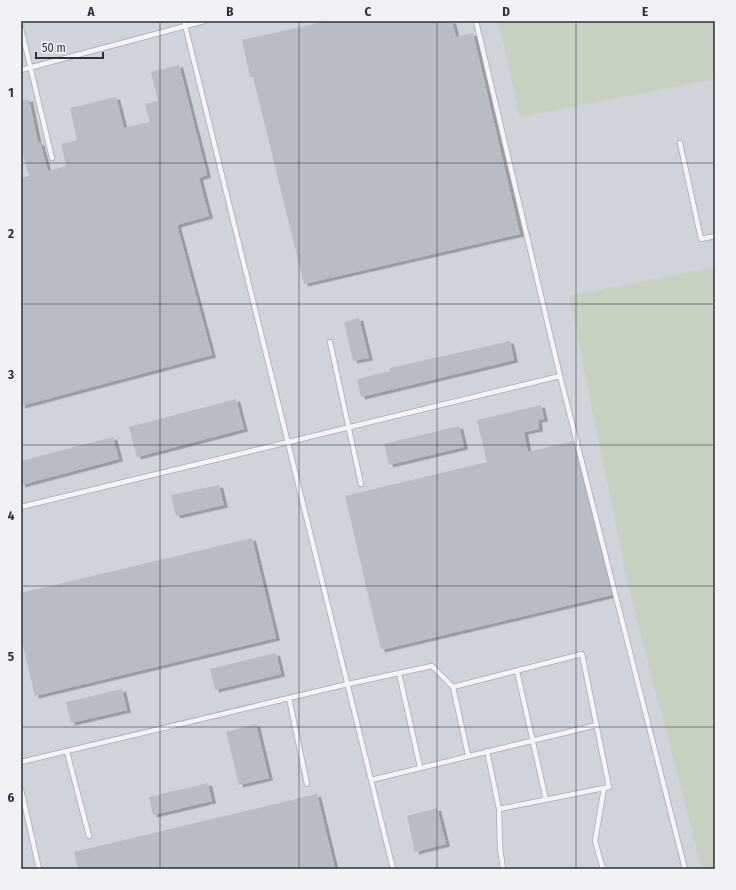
<svg xmlns="http://www.w3.org/2000/svg" width="736" height="890" font-family="'Fira Sans Condensed',sans-serif">
	<style>
		.built { fill: #cfd3da }
		.green { fill: #c6d1c2 }
		.building { fill: #b8bdc4; filter: url(#shadow) }
		.lines { fill: none; stroke-linecap: round; stroke-linejoin: round }
		.service-casing { stroke: #a6aab2; stroke-width: 6 }
		.service { stroke: #f3f4f7; stroke-width: 4.5 }
		.grid { fill: none; stroke: #2b323e; stroke-width: 1; stroke-opacity: 0.55 }
		.neatline { fill: none; stroke: #2b323e; stroke-width: 1.5 }
		.grid-label { font-size: 13px; text-anchor: middle; font-weight: bold; fill: #2b323e }
	</style>
	<defs>
		<filter id="shadow"><feDropShadow dx="4" dy="2.5" stdDeviation="0" flood-color="#0004"/></filter>
	</defs>
	<rect width="100%" height="100%" fill="#e0e3e8"/>
	<!-- built -->
	<path class="built" d="M21,21H715V869H21Z"/>
	<!-- green -->
	<path class="green" d="M498,21H715V79L520,117Z
		M715,267V869H702L629,589L569,296Z"/>
	<!-- building -->
	<path class="building" d="M327,21H452L456,37L473,33L520,234L304,284L253,77H250L242,40Z
		M179,65L207,175L199,178L209,216L177,225L212,355L21,406V178L29,176L21,148V101L29,99L38,143L40,142L48,171L66,166L61,144L77,140L70,108L116,97L124,128L150,122L145,104L158,101L151,72Z
		M359,318L369,358L353,361L344,322Z
		M510,341L514,360L361,397L357,379L390,371V368Z
		M236,399L244,429L137,457L129,427Z
		M541,405L544,419L538,420L539,429L524,432L528,452L573,441L612,595L381,650L345,496L487,462L477,420Z
		M459,426L464,447L389,465L384,444Z
		M113,437L119,459L21,485V461Z
		M219,485L224,505L176,516L171,495Z
		M252,538L276,638L35,696L21,637V593Z
		M276,653L281,674L215,690L210,669Z
		M122,689L127,710L71,723L66,702Z
		M256,724L269,778L239,785L226,732Z
		M208,783L212,801L153,815L149,797Z
		M317,794L335,869H78L74,852Z
		M437,808L446,844L415,852L407,816Z"/>
	<g class="lines">
		<!-- service casing -->
		<g class="service-casing">
			<path id="service" d="M184,21L393,869
				M476,21L560,376L685,869
				M21,28L52,158
				M21,70L204,21
				M680,143L701,239L715,236
				M330,342L361,484
				M21,507L560,376
				M517,671L546,800
				M399,673L420,767
				M453,687L468,755
				M289,698L307,784
				M67,752L89,836
				M21,762L348,684L432,666L453,687L582,654L609,787L499,809L487,751
				M371,780L597,725
				M21,789L39,869
				M499,809L500,848L503,869
				M603,869L595,841L604,788"/>
		</g>
		<!-- service -->
		<use href="#service" class="service"/>
	</g>
	<!-- grid -->
	<path class="grid" d="M160,21V869M299,21V869M437,21V869M576,21V869M21,163H715M21,304H715M21,445H715M21,586H715M21,727H715"/>
	<!-- border -->
	<rect width="736" height="890" fill="none" stroke="#f0f2f6" stroke-width="44"/>
	<!-- scale -->
	<path d="M36 52v6h67v-6" fill="none" stroke="#2b323e" stroke-width="2"/>
	<text x="42" y="52" font-size="12" fill="#2b323e" stroke="#f0f2f6" stroke-width="3" paint-order="stroke">50 m</text>
	<rect x="22" y="22" width="692" height="846" class="neatline"/>
	<g class="grid-label">
		<text x="91" y="16">A</text>
		<text x="230" y="16">B</text>
		<text x="368" y="16">C</text>
		<text x="506" y="16">D</text>
		<text x="645" y="16">E</text>
		<text x="11" y="97">1</text>
		<text x="11" y="238">2</text>
		<text x="11" y="379">3</text>
		<text x="11" y="520">4</text>
		<text x="11" y="661">5</text>
		<text x="11" y="802">6</text>
	</g>
</svg>
